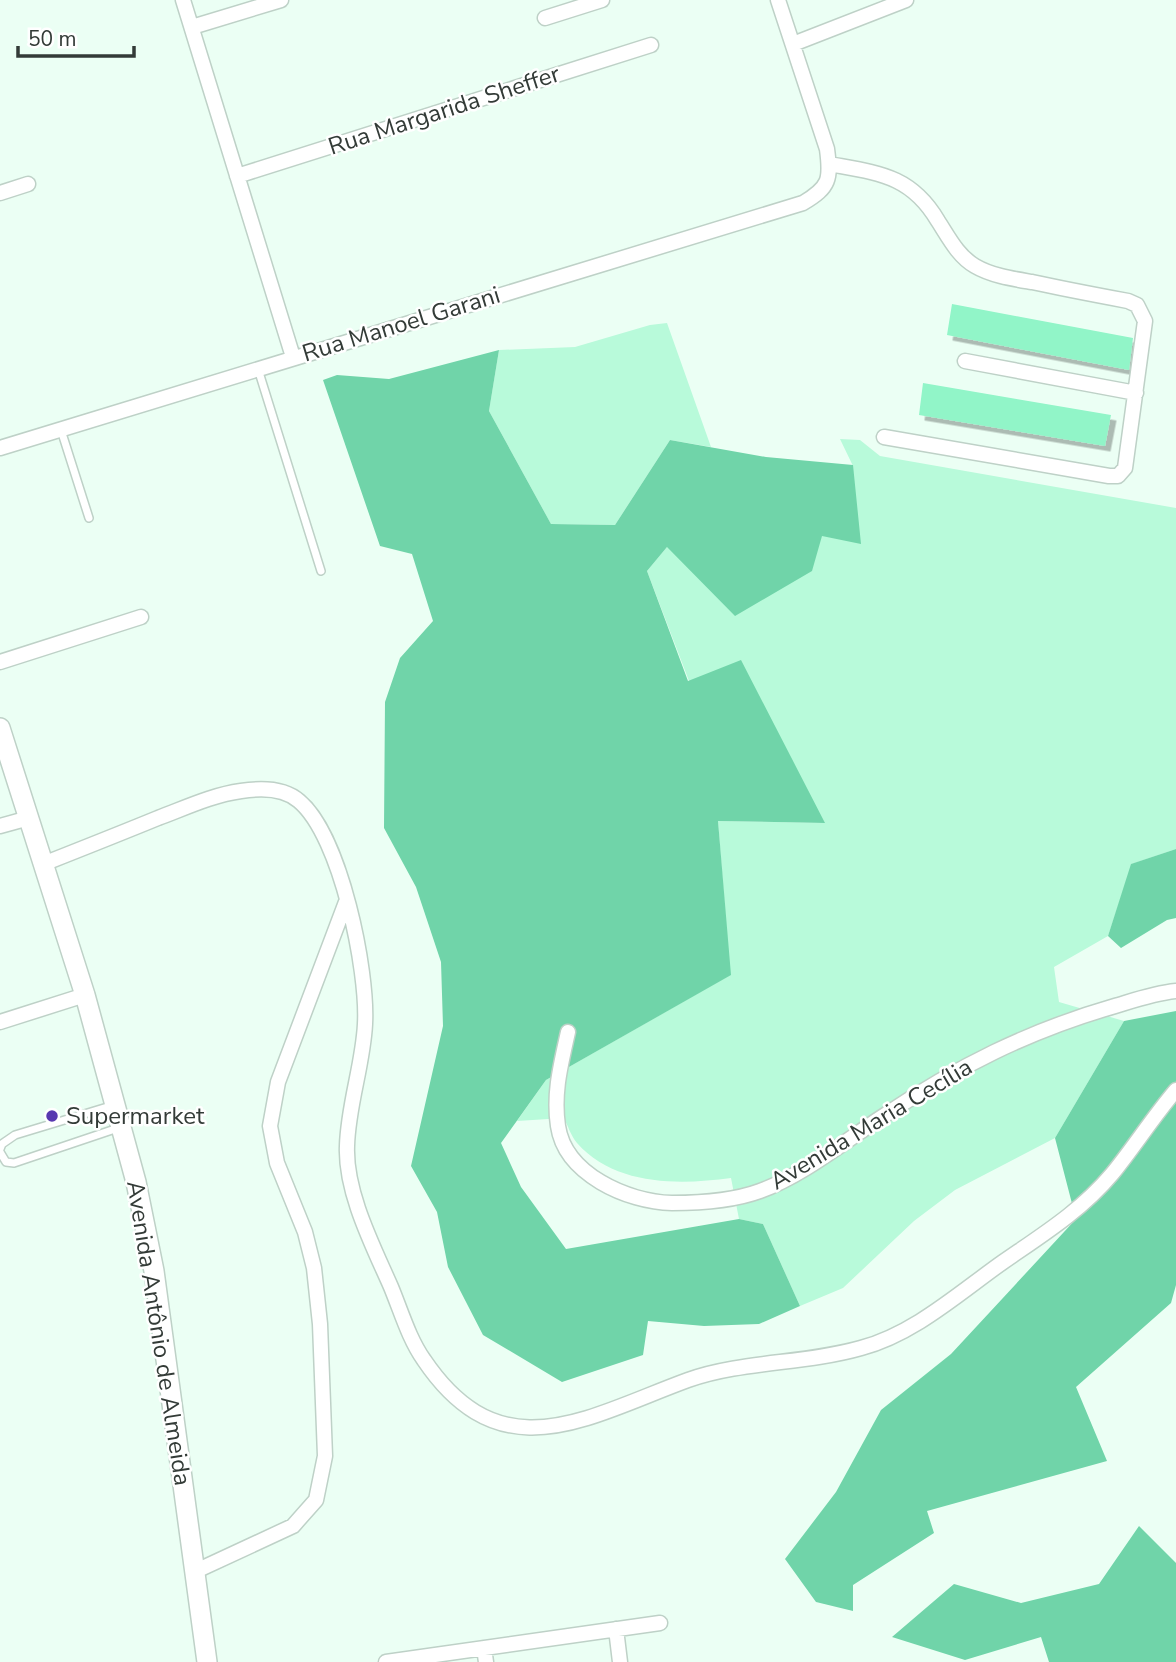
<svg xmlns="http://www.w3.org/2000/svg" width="1176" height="1662" font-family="'Nunito Sans',sans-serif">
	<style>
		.green { fill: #b8fada }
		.forest { fill: #70d4a9 }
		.building { fill: #91f5c8; filter: url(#shadow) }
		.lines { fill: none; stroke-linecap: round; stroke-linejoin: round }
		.lane-casing { stroke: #bed1c7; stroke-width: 10 }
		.street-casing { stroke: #bed1c7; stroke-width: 17 }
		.secondary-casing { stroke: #bed1c7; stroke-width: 22 }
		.lane { stroke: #fff; stroke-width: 7 }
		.street { stroke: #fff; stroke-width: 14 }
		.secondary { stroke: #fff; stroke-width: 19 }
		.poi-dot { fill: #5838b0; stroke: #fff; stroke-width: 2.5 }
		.labels { text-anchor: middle; stroke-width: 5; stroke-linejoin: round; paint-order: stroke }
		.street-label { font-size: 24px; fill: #333b37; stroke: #fff }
		.poi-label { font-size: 24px; fill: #333b37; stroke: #fff; text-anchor: start }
	</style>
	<defs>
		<filter id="shadow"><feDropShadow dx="5.5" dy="5.5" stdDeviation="0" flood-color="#0004"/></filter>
	</defs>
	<rect width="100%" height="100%" fill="#ebfff4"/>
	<!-- green -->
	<path class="green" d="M667,323L711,447L670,440L615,525L551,524L489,411L499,350L575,347L650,325Z
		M840,439L860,440L880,456L1176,508V849L1132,864L1108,936L1054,967L1059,1002L1124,1021L1055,1138L955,1190L914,1221L843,1288L800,1306L763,1224L739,1219L731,1178C679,1185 615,1186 577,1143C571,1136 568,1126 564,1118L517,1121L546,1080L730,975L718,821L824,823L689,681L647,571L667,547L822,536L853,466Z"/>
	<!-- forest -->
	<path class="forest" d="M499,350L489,411L551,524L615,525L670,440L766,457L853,465L861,544L822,536L812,571L735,616L667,547L647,571L688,681L741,660L825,823L718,821L731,975L546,1080L501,1143L521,1187L566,1249L739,1219L763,1224L800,1306L759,1324L704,1326L648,1321L643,1355L562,1382L483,1335L448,1267L437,1212L411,1166L443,1026L441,962L416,887L384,828L385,702L400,658L433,621L412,554L380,546L323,380L337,375L389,379Z
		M1176,849V918L1167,920L1121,948L1108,936L1131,864Z
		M1176,1011V1285L1171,1303L1076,1387L1107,1461L927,1511L934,1533L853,1585V1611L816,1602L785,1559L836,1492L881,1410L951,1354L1076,1219L1055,1138L1124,1021Z
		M1139,1526L1176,1563V1662H1049L1041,1637L965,1660L892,1637L954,1584L1021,1603L1099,1584Z"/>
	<!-- building -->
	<path class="building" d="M952,304L1133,338L1129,370L947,335Z
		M923,383L1111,415L1105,446L919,415Z"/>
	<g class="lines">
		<!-- lane casing -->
		<g class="lane-casing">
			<path id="lane" d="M258,369L321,571
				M61,430L89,518
				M0,1149L2,1144L15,1135L114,1105
				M0,1152L6,1162L14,1163L121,1127"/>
		</g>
		<!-- street casing -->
		<g class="street-casing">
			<path id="street" d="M183,0L293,357
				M545,18L602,0
				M192,27L281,0
				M793,44L906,0
				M829,164C878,173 911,175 938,221C949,238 958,256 975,266C992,276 1014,279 1032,282C1064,289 1096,295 1128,301L1137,305L1145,321L1125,468L1118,476H1109L884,437
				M237,176L651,45
				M0,193L28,184
				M965,361L1136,393
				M0,448L803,203C830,187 831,179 827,149L778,0
				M0,662L141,617
				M0,826L29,818
				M43,864C81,849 119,834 158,818C185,808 212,795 241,791C260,788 284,788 299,801C341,836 368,971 365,1024C363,1065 348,1105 347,1146C345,1192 373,1246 391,1287C401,1311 409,1339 424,1360C501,1474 587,1417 688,1380C741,1361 805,1364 861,1348C914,1334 959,1293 1003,1262C1042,1235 1081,1211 1112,1174C1134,1147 1153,1117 1176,1090
				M0,1022L85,995
				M568,1032C561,1064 553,1093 558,1126C565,1174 627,1202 672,1203C700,1203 733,1201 760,1191C802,1176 845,1141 882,1117C957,1067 1028,1031 1115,1006C1135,1000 1155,993 1176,991
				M196,1571L293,1526L316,1500L325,1456L320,1324L314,1268L305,1232L277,1163L270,1126L278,1082L346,902
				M616,1629L620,1662
				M484,1648L486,1662
				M386,1662L660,1623"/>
		</g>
		<!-- secondary casing -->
		<g class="secondary-casing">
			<path id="secondary" d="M0,728L85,995L136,1182L154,1271L207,1662"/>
		</g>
		<!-- lane -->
		<use href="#lane" class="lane"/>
		<!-- street -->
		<use href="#street" class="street"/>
		<!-- secondary -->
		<use href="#secondary" class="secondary"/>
	</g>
	<!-- markers -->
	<circle class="poi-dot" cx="52" cy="1116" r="7"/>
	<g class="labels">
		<!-- street labels -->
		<g class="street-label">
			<text transform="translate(444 110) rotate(-18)" y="8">Rua Margarida Sheffer</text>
			<text transform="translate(401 324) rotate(-17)" y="8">Rua Manoel Garani</text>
			<text transform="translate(871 1124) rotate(-31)" y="8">Avenida Maria Cecília</text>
			<text transform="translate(159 1333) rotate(81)" y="8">Avenida Antônio de Almeida</text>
		</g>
		<!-- poi labels -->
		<g class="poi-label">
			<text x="66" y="1124">Supermarket</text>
		</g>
	</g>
	<!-- scale -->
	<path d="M18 46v10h116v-10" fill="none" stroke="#333b37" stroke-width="3.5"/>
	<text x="28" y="46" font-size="21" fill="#333b37" stroke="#ffffff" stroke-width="5" paint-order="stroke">50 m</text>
</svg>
